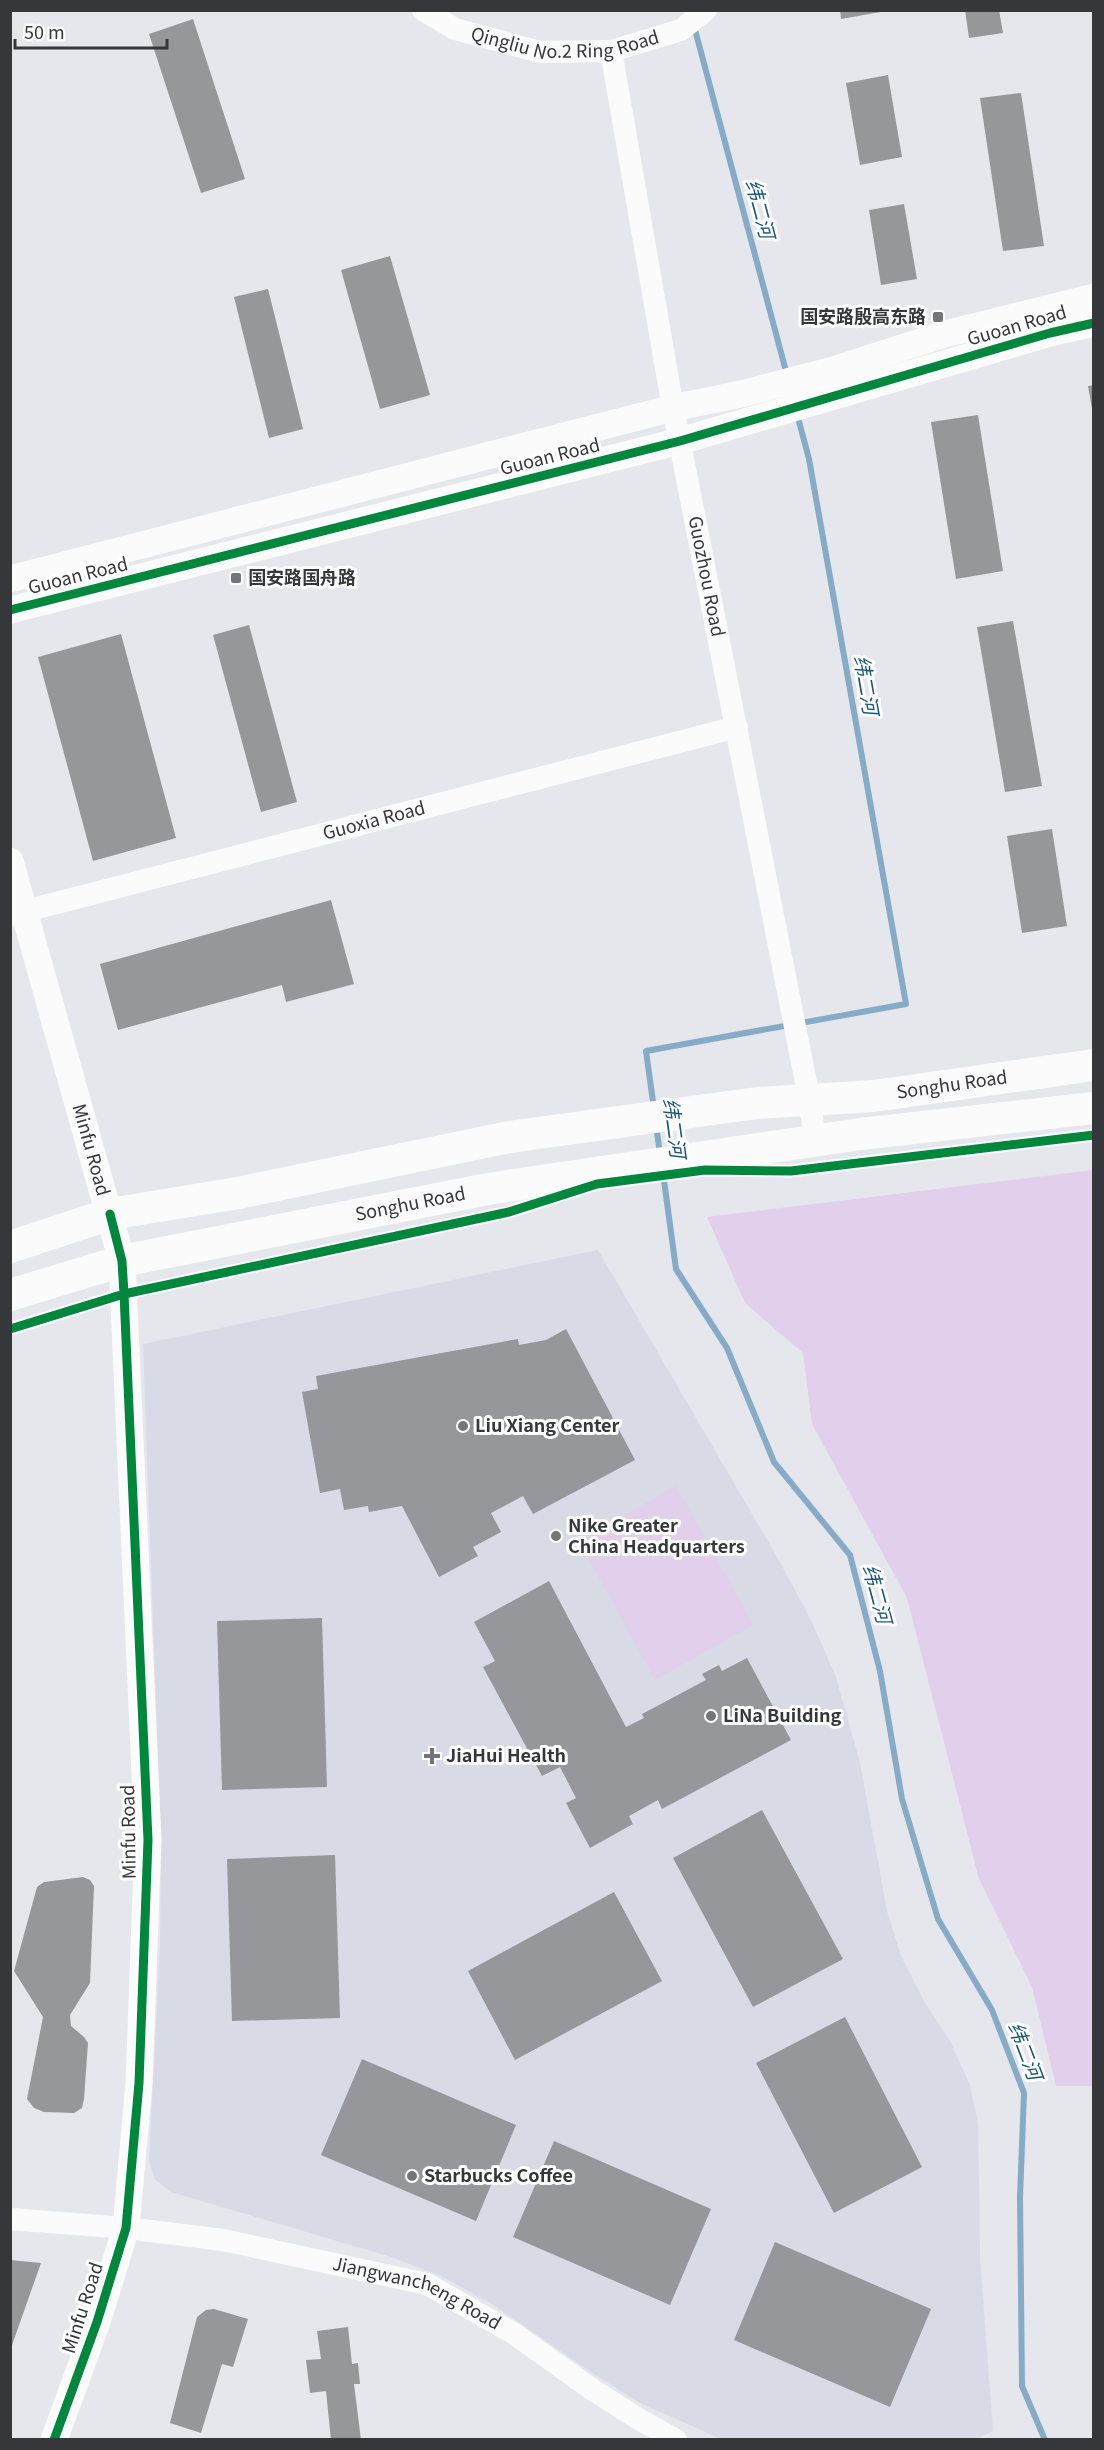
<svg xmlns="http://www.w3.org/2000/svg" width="1104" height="2450" font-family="Georgia,'Noto Sans SC',serif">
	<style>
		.built { fill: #d8dae6 }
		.green { fill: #e1cfeb }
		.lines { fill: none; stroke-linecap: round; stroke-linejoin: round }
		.stream { stroke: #85abc7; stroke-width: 6 }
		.building { fill: #96979b }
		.minor { stroke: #fbfbfc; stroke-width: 22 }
		.tertiary { stroke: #fbfbfc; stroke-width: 27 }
		.secondary { stroke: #fbfbfc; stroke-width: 32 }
		.cycleway-casing { stroke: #fff; stroke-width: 13 }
		.cycleway { stroke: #00873e; stroke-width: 9 }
		.poi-dot { fill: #747578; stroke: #fff; stroke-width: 2 }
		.labels { text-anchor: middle; stroke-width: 6; stroke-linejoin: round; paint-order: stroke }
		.street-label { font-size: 18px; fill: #36373a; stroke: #fff }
		.poi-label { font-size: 18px; font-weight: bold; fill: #36373a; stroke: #fff; text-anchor: start }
		.water-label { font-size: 20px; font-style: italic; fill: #18587f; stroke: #fff }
	</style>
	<rect width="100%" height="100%" fill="#e6e7ec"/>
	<!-- built -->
	<path class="built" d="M598,1250L776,1555L811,1620L836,1677L860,1763L887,1911L901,1956L923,1999L950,2041L970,2085L978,2124L980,2258L993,2431L975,2440L721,2439L638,2402L591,2372L492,2304L441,2276L388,2256L171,2192L155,2180L149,2161L160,1944L161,1845L143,1344Z"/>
	<!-- green -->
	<path class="green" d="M1093,1170L1094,2086H1056L1032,1987L979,1879L907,1598L812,1424L803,1353L745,1303L707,1217Z
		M676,1486L753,1625L655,1680L579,1541Z"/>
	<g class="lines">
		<!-- stream -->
		<path class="stream" d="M694,26L787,375
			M654,1109L646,1051L906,1004L809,459L797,414
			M656,1125L660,1154
			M663,1173L676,1269L727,1348L774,1462L850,1555L880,1671L902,1799L938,1919L992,2010L1024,2093L1020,2197L1022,2386L1045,2440"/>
	</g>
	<!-- building -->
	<path class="building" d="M840,10H881V12L841,19Z
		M965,10H999L1003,33L969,38Z
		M193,19L245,179L201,193L149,34Z
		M888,75L902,157L860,165L846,83Z
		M1021,93L1044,246L1003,251L980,98Z
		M904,204L917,279L881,285L869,210Z
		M390,256L430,395L380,409L341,270Z
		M268,289L303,429L269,438L234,297Z
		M1094,385V408L1092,409L1088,386Z
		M978,415L1003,571L956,579L931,422Z
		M1013,621L1042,786L1005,792L977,627Z
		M249,625L297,802L261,812L213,635Z
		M121,634L176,838L93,861L38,657Z
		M1052,829L1067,926L1022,933L1007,836Z
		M331,900L354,984L286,1002L282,985L118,1030L100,964Z
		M566,1329L635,1460L533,1514L523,1496L491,1513L501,1532L473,1547L478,1556L439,1577L402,1506L369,1512L368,1506L344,1510L340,1489L320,1493L302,1392L318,1389L316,1376L518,1339L519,1345L546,1340Z
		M549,1581L626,1727L644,1718L642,1714L706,1680L702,1674L719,1665L722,1671L747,1658L791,1740L662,1809L658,1800L629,1816L633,1824L590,1848L566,1803L576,1798L560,1767L542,1776L483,1667L495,1661L474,1622Z
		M322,1618L327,1787L222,1790L217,1621Z
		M762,1810L843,1959L753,2007L673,1858Z
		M335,1855L340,2018L232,2021L227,1859Z
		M83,1877L90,1880L94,1886L90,1983L70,2015L71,2026L84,2037L88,2043L84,2099L82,2108L74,2113L44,2112L34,2108L27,2099L43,2017L14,1971L37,1887L44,1882Z
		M614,1892L662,1981L515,2060L468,1971Z
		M845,2017L922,2167L834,2213L756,2063Z
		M362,2059L516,2125L476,2221L321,2155Z
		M554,2141L711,2209L670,2305L513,2237Z
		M775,2242L931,2309L890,2407L734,2340Z
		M10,2260L41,2263L11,2348H10Z
		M214,2309L248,2319L233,2367L222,2364L201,2433L170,2423L197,2317L206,2310Z
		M348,2327L352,2364L358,2363L360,2384H354L361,2440H331L326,2391L310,2393L306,2360L321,2359L317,2331Z"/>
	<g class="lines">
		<!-- minor -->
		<g class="minor">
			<path id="s1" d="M423,10L455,29L540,52L611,51L681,30L706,10"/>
			<path id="s2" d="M611,51L673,408L809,1098"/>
			<path id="s3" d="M10,915L737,727"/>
			<path d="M810,1100L815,1141"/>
			<path id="s4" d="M10,2219L126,2228L223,2240L427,2284L513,2333L593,2390L637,2418L676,2440"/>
		</g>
		<!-- tertiary -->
		<g class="tertiary">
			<path d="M10,579L673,408L741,394L833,370L945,334L1094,297"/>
			<path d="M10,610L680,441L1050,333L1094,323"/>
			<path id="s5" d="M10,861L122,1261L148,1840L139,2083L126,2228L97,2322L54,2440"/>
		</g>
		<!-- secondary -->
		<g class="secondary">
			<path id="s6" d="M10,1247L110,1214L238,1193L510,1137L757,1103L874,1096L1094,1065"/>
			<path id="s7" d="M10,1295L122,1261L488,1189L860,1134L1094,1108"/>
		</g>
		<!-- cycleway casing -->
		<g class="cycleway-casing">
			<path id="cycleway" d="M10,610L680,441L1050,333L1094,323
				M10,1329L124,1294L509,1212L597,1184L705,1170L791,1171L1094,1135
				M54,2440L97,2322L126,2228L139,2083L148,1840L124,1294L122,1261L110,1214"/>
		</g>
		<!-- cycleway -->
		<use href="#cycleway" class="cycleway"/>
	</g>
	<!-- markers -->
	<g class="poi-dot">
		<rect x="932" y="311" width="12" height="12" rx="3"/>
		<rect x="230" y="572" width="12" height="12" rx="3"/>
		<circle cx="463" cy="1426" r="6"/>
		<circle cx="556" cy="1536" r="6"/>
		<circle cx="711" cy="1716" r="6"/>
		<path d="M429 1747h6v6h6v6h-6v6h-6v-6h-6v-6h6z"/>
		<circle cx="412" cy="2176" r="6"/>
	</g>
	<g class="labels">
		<!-- street labels -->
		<g class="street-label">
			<text dy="6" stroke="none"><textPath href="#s1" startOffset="150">Qingliu No.2 Ring Road</textPath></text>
			<text transform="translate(1017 326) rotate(-16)" y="6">Guoan Road</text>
			<text transform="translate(550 457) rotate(-14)" y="6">Guoan Road</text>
			<text transform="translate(78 576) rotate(-14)" y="6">Guoan Road</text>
			<text dy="6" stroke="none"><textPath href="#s2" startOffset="534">Guozhou Road</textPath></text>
			<text dy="6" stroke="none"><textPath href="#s3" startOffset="376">Guoxia Road</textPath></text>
			<text dy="6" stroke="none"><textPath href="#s6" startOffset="958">Songhu Road</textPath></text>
			<text dy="6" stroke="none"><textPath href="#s5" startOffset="300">Minfu Road</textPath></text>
			<text dy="6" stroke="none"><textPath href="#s7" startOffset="411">Songhu Road</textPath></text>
			<text transform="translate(129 1832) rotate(-91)" y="6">Minfu Road</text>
			<text dy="6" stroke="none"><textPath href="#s4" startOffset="416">Jiangwancheng Road</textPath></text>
			<text transform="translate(83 2308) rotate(-72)" y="6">Minfu Road</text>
		</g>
		<!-- poi labels -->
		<g class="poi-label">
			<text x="926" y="323" text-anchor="end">国安路殷高东路</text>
			<text x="248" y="584">国安路国舟路</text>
			<text x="475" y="1432">Liu Xiang Center</text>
			<text x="568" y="1532">Nike Greater<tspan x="568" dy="21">China Headquarters</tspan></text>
			<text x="723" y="1722">LiNa Building</text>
			<text x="446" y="1762">JiaHui Health</text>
			<text x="424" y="2182">Starbucks Coffee</text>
		</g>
		<!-- water labels -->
		<g class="water-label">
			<text transform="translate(760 209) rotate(75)" y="7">纬二河</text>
			<text transform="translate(866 685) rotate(80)" y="7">纬二河</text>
			<text transform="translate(674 1128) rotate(82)" y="7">纬二河</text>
			<text transform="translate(877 1594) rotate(75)" y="7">纬二河</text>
			<text transform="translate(1025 2051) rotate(69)" y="7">纬二河</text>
		</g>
	</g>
	<!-- border -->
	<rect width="1104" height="2450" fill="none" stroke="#36373a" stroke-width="24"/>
	<!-- scale -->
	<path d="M15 39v9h152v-9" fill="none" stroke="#36373a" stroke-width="3"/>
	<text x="24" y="39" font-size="18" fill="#36373a" stroke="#ffffff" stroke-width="4.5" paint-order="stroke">50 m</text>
</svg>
